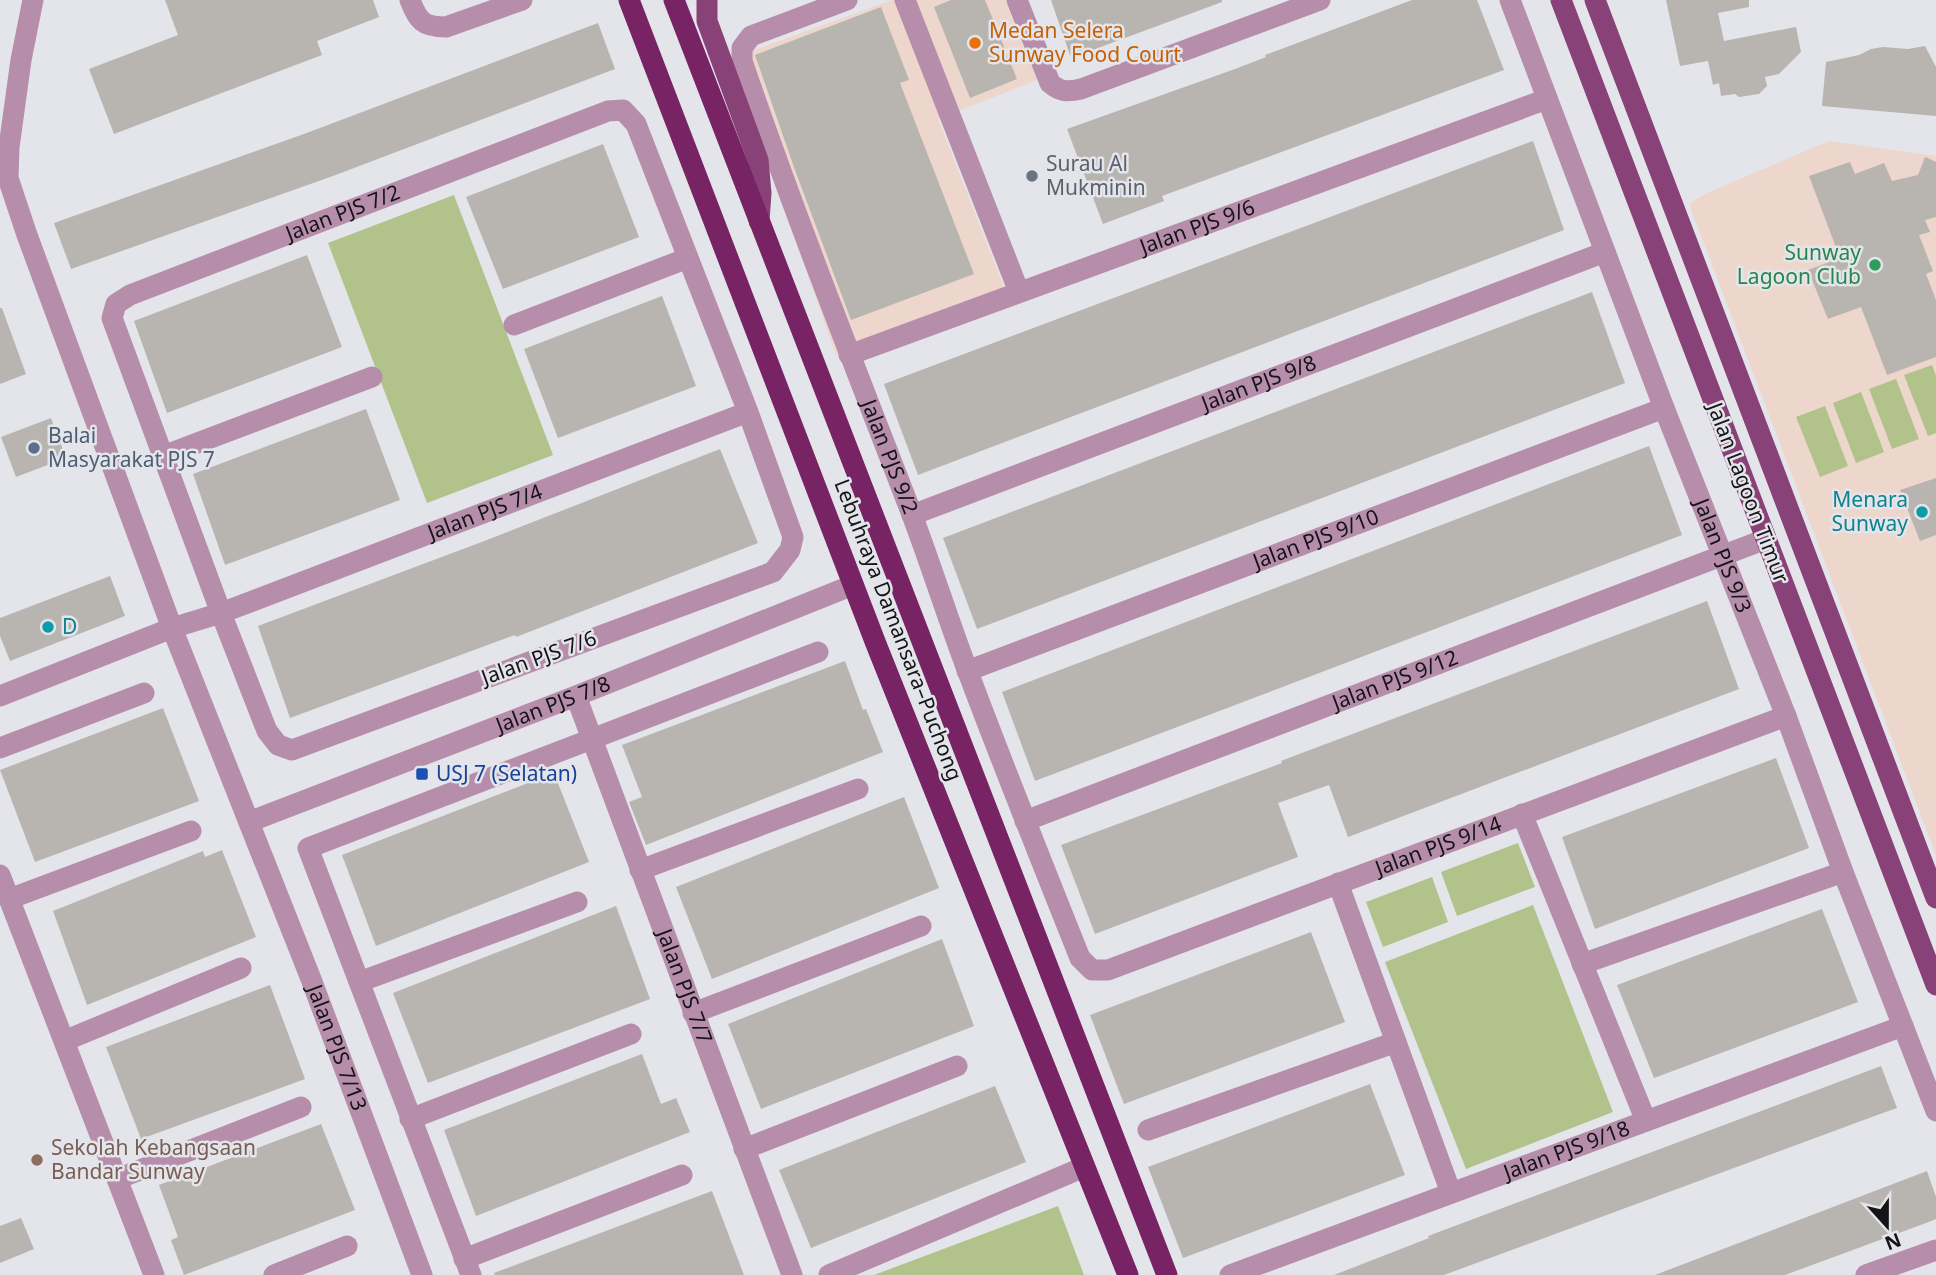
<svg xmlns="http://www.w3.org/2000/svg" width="1936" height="1275" font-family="'Noto Sans',sans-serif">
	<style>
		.commercial { fill: #edd6cb }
		.green { fill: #b1c28a }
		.building { fill: #b8b4b0 }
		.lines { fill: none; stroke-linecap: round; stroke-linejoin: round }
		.minor { stroke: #b68daa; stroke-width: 21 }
		.major { stroke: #894277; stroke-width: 21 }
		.highway { stroke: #772364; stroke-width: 21 }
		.food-dot { fill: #e8710a; stroke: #e4e5ea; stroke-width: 2.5 }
		.worship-dot { fill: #6b7280; stroke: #e4e5ea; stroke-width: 2.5 }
		.leisure-dot { fill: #2e9e5b; stroke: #e4e5ea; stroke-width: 2.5 }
		.service-dot { fill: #5c6f8a; stroke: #e4e5ea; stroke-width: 2.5 }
		.culture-dot { fill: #0f9aa8; stroke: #e4e5ea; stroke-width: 2.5 }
		.transit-dot { fill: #1a4fb4; stroke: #e4e5ea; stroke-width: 2.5 }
		.education-dot { fill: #8d6e63; stroke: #e4e5ea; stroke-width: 2.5 }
		.labels { text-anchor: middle; stroke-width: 5; stroke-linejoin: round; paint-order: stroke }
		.food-label { font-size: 21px; fill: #c56008; stroke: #e4e5ea; text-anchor: start }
		.worship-label { font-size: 21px; fill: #5b616d; stroke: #e4e5ea; text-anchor: start }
		.street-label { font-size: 21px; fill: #141416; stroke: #e4e5ea }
		.leisure-label { font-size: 21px; fill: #27864d; stroke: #e4e5ea; text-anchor: end }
		.service-label { font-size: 21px; fill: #4e5e75; stroke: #e4e5ea; text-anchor: start }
		.culture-label { font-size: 21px; fill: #0d838f; stroke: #e4e5ea; text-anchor: end }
		.transit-label { font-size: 21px; fill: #164399; stroke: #e4e5ea; text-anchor: start }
		.education-label { font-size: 21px; fill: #785e54; stroke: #e4e5ea; text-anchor: start }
	</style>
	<rect width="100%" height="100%" fill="#e4e5ea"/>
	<!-- commercial -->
	<path class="commercial" d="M892,0H1005L1037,80L938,119L1006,292L836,355L732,58Z
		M1829,141L1936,156V855L1689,204L1707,193Z"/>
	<!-- green -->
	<path class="green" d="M454,195L553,455L427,503L328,243Z
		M1932,365L1936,376V433L1928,436L1904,375Z
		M1896,379L1919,439L1892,449L1869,389Z
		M1861,392L1884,452L1856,463L1833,403Z
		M1825,406L1848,466L1820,477L1796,417Z
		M1518,843L1535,887L1457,916L1441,872Z
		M1432,877L1448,922L1383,947L1366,902Z
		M1533,905L1613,1112L1466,1169L1385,962Z
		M1058,1206L1084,1275H874Z"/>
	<!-- building -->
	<path class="building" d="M165,0H373L379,17L317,41L322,55L114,134L89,69L178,35Z
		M951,0H985L1017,79L970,98L934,7Z
		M1051,0H1222V2L1071,58Z
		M1412,0H1477L1504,70L1162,196L1164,201L1103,224L1067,129L1235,69L1266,57L1265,55Z
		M1666,0H1749V7L1718,13L1724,41L1796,27L1801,52L1779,74L1765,77L1767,86L1759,94L1739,97L1735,94L1721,96L1719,83L1713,85L1708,61L1680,66Z
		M881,7L909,80L900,83L974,274L851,320L795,170L755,55Z
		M598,23L615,69L333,176L71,269L54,223L304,134Z
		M1925,46L1936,67V116L1822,106L1826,62L1859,55L1871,49L1883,47L1908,49Z
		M1533,141L1564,230L918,475L884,384Z
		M603,144L639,237L503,289L466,197Z
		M1925,157L1936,162V217L1925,220L1930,232L1919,235L1933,271L1926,274L1936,300V357L1887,375L1861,307L1828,319L1808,270L1840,258L1809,176L1850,162L1855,174L1884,163L1892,181L1918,175Z
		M307,255L342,347L167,413L134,321Z
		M1592,292L1625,383L977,629L943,538Z
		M662,296L696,386L558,438L524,349Z
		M0,308H2L26,374L0,384Z
		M366,409L400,500L225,565L193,474Z
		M51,418L66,458L16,477L1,437Z
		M1649,446L1682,535L1035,781L1002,692Z
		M720,449L758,543L516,637L515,635L290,718L258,626L479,543Z
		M1936,478V535L1920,541L1900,490Z
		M110,576L125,616L10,661L0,636V618Z
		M1707,601L1739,689L1348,837L1329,785L1278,803L1298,857L1095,934L1061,845L1282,763L1281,761L1299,754Z
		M845,661L863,710L866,709L883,752L646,845L629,802L642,797L622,745Z
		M163,708L199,801L35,862L0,770Z
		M1776,758L1809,848L1595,929L1562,837Z
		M554,773L589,862L376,946L342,855Z
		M904,797L939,888L712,979L676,887Z
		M222,850L256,937L87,1005L53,911L203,851L205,857Z
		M616,906L650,999L428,1083L393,993Z
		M1822,909L1858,1002L1654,1078L1617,985Z
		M1311,932L1345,1022L1124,1104L1090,1015Z
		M942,939L974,1026L761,1109L728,1024Z
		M270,985L305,1079L141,1139L106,1047Z
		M642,1054L661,1104L676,1098L690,1132L476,1216L444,1130Z
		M1881,1066L1897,1108L1880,1114L1444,1275H1334L1429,1238L1428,1236Z
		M1370,1084L1405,1175L1183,1258L1148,1167Z
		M995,1086L1026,1162L811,1248L779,1170Z
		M321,1124L355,1210L184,1275L171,1240L178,1237L159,1185Z
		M1927,1171L1936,1197V1219L1926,1223L1785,1275H1655Z
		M712,1191L744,1275H495L494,1273Z
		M21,1218L34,1249L0,1263V1226Z"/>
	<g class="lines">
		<!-- minor -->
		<g class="minor">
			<path id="s1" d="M33,0L21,60L9,147L8,178L27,235L172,628L311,979L422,1275"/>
			<path d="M410,0C418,21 423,27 446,27L522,0"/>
			<path id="s2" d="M847,0L751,36L742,48V61C794,213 853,362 911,512C931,565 948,619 968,672C1004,768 1042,863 1080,958L1092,970H1108L1786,716"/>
			<path d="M905,0L1019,292"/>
			<path d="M1017,0L1050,83C1060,92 1068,92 1081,89L1320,0"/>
			<path id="s3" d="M1510,0L1664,408L1786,716L1843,872L1936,1111"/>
			<path d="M514,325L688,258"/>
			<path id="s4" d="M849,355L1547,99"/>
			<path d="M163,456L372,377"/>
			<path id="s5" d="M912,515L1605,252"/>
			<path id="s6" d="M967,671L1664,408"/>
			<path id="s7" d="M0,696L172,628L221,613L112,318L116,304L130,295L608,111L623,110L636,124L748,412L793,537L790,550L773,572L292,750L278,745L267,731L221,613L748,412"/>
			<path id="s8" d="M576,696L792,1275"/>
			<path d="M0,748L144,693"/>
			<path d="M1522,814L1646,1121"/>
			<path id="s9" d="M1025,821L1766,539"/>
			<path id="s10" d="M249,822L576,696L853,585"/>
			<path d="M640,870L858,789"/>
			<path d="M0,875L154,1275"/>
			<path d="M1338,883L1451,1193"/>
			<path d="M9,899L191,831"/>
			<path d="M1582,964L1843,872"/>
			<path d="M359,982L577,902"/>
			<path d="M693,1013L921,926"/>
			<path d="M64,1041L241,968"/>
			<path d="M410,1119L631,1034"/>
			<path d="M1148,1130L1396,1042"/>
			<path d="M744,1149L957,1066"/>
			<path d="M117,1179L301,1107"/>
			<path d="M464,1259L682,1175"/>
			<path d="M274,1275L347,1246"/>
			<path d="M471,1275L308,848L818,652"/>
			<path d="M829,1275L1084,1167"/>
			<path id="s11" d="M1230,1275L1903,1026"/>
			<path d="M1866,1275L1936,1250"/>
		</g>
		<!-- major -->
		<path class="major" d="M707,0V21L758,160L761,193L759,221
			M1561,0L1936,985
			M1595,0L1936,898"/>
		<!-- highway -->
		<path class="highway" d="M629,0L876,644L1128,1275
			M674,0L1167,1275"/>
	</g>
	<!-- markers -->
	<circle class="food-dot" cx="975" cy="43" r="7"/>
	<circle class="worship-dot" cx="1032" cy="176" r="7"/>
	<circle class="leisure-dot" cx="1875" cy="265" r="7"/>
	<circle class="service-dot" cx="34" cy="448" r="7"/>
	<g class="culture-dot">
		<circle cx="1922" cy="512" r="7"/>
		<circle cx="48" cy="627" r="7"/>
	</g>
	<rect class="transit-dot" x="415" y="767" width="14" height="14" rx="3.5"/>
	<circle class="education-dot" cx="37" cy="1160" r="7"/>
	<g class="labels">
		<!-- food labels -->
		<g class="food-label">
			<text x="989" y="38">Medan Selera<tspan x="989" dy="24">Sunway Food Court</tspan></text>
		</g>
		<!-- worship labels -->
		<g class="worship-label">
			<text x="1046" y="171">Surau Al<tspan x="1046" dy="24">Mukminin</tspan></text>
		</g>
		<!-- street labels -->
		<g class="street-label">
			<text dy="7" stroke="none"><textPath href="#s7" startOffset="810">Jalan PJS 7/2</textPath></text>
			<text dy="7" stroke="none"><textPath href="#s4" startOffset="371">Jalan PJS 9/6</textPath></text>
			<text dy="7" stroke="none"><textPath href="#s5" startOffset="371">Jalan PJS 9/8</textPath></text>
			<text dy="7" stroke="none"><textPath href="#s2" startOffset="553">Jalan PJS 9/2</textPath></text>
			<text transform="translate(1748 493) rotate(69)" y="7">Jalan Lagoon Timur</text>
			<text dy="7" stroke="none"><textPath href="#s7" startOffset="2566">Jalan PJS 7/4</textPath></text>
			<text dy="7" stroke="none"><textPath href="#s6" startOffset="373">Jalan PJS 9/10</textPath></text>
			<text dy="7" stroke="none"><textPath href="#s3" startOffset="595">Jalan PJS 9/3</textPath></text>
			<text transform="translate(898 630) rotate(69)" y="7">Lebuhraya Damansara–Puchong</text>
			<text transform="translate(539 658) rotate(-20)" y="7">Jalan PJS 7/6</text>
			<text dy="7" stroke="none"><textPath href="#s9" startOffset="396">Jalan PJS 9/12</textPath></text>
			<text dy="7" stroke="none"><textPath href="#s10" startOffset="326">Jalan PJS 7/8</textPath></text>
			<text dy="7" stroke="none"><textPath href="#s2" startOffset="1475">Jalan PJS 9/14</textPath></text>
			<text dy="7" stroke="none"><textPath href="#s8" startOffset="310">Jalan PJS 7/7</textPath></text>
			<text dy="7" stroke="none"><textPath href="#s1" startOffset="1110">Jalan PJS 7/13</textPath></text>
			<text dy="7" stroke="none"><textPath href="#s11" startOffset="359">Jalan PJS 9/18</textPath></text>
		</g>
		<!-- leisure labels -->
		<g class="leisure-label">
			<text x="1861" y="260">Sunway<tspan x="1861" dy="24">Lagoon Club</tspan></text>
		</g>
		<!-- service labels -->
		<g class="service-label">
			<text x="48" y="443">Balai<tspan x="48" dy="24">Masyarakat PJS 7</tspan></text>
		</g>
		<!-- culture labels -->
		<g class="culture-label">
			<text x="1908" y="507">Menara<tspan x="1908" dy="24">Sunway</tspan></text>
			<text x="62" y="634" text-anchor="start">D</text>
		</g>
		<!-- transit labels -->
		<g class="transit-label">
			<text x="436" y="781">USJ 7 (Selatan)</text>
		</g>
		<!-- education labels -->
		<g class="education-label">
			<text x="51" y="1155">Sekolah Kebangsaan<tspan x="51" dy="24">Bandar Sunway</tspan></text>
		</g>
	</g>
	<!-- north arrow -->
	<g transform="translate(1887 1226) rotate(159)" stroke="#e4e5ea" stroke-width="5" paint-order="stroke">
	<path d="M0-5L12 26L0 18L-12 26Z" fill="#141416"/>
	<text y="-10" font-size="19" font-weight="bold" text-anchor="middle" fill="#141416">N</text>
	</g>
</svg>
